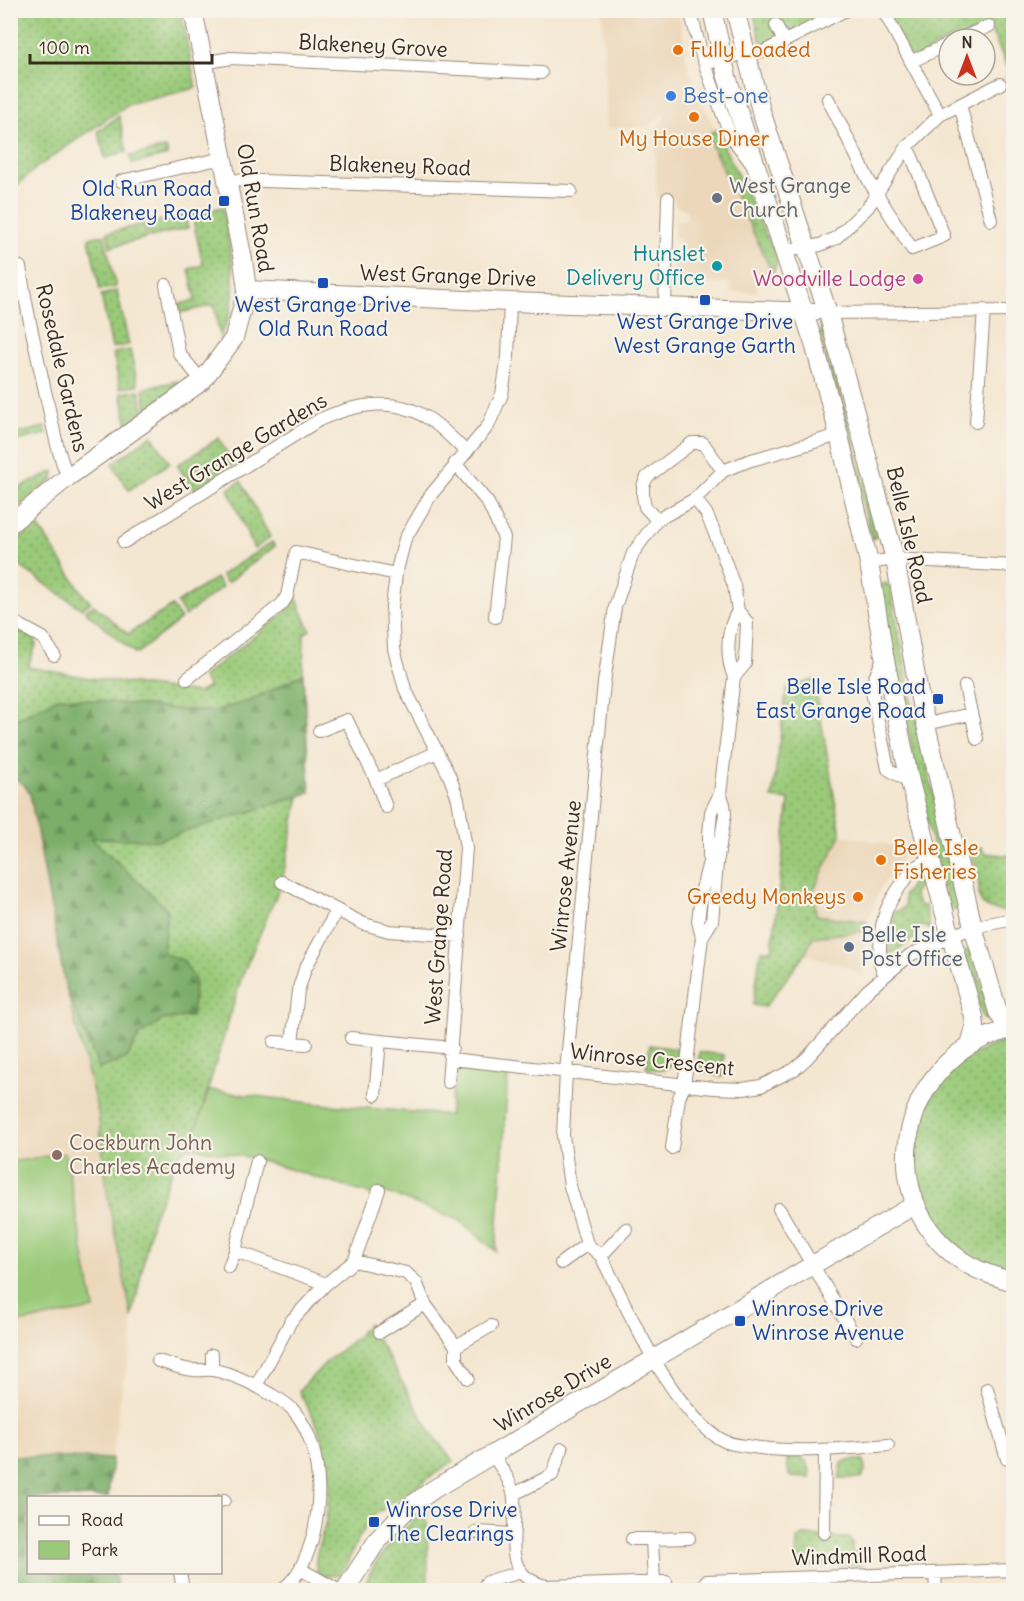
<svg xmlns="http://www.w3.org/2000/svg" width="1024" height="1601" font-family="Delius,sans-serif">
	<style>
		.built { fill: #ecd7ba }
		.grass { fill: url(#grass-dots); stroke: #6a7a4c; stroke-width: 1.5 }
		.forest { fill: url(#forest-firs); stroke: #5b6c44; stroke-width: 1.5 }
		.park { fill: #9aca79; stroke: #6a7a4c; stroke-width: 1.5 }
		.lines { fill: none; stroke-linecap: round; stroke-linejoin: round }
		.street-casing { stroke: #988878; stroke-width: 14 }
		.secondary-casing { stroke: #988878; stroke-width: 20 }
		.street { stroke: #fff; stroke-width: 12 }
		.secondary { stroke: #fff; stroke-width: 18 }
		.food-dot { fill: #e8710a; stroke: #f7f3e8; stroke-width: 2 }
		.shop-dot { fill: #3f7fe0; stroke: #f7f3e8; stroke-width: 2 }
		.worship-dot { fill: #6b7280; stroke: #f7f3e8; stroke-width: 2 }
		.transit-dot { fill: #1a4fb4; stroke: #f7f3e8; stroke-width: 2 }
		.culture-dot { fill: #0f9aa8; stroke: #f7f3e8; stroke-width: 2 }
		.hotel-dot { fill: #d1479c; stroke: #f7f3e8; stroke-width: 2 }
		.service-dot { fill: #5c6f8a; stroke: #f7f3e8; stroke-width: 2 }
		.education-dot { fill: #8d6e63; stroke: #f7f3e8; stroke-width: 2 }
		.labels { text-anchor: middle; stroke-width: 4.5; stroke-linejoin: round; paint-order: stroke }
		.street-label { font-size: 21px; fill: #3b2a1e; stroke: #f7f3e8 }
		.food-label { font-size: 21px; fill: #c56008; stroke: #f7f3e8; text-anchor: start }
		.shop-label { font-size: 21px; fill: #366cbe; stroke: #f7f3e8; text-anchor: start }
		.worship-label { font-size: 21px; fill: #5b616d; stroke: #f7f3e8; text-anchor: start }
		.transit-label { font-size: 21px; fill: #164399; stroke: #f7f3e8; text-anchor: end }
		.culture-label { font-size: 21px; fill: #0d838f; stroke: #f7f3e8; text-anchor: end }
		.hotel-label { font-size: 21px; fill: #b23c85; stroke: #f7f3e8; text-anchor: end }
		.service-label { font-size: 21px; fill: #4e5e75; stroke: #f7f3e8; text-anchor: start }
		.education-label { font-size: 21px; fill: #785e54; stroke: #f7f3e8; text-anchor: start }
	</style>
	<defs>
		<pattern id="grass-dots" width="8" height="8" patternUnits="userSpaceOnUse" patternTransform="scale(1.5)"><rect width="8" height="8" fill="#9aca79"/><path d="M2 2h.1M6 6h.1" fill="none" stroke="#7fa463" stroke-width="1.8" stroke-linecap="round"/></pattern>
		<pattern id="forest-firs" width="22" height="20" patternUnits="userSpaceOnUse" patternTransform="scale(1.5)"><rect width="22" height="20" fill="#7bae69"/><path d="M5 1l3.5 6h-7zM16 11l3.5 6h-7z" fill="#668e56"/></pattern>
	</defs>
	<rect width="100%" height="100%" fill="#f7f3e8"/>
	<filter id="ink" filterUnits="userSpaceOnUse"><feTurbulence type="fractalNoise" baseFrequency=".0167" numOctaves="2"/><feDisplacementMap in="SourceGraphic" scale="12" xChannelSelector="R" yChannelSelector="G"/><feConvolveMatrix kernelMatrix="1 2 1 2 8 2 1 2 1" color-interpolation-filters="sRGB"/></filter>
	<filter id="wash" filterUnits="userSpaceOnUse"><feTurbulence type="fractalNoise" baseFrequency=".008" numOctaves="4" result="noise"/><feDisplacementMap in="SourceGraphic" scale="24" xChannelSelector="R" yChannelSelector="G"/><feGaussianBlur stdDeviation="1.35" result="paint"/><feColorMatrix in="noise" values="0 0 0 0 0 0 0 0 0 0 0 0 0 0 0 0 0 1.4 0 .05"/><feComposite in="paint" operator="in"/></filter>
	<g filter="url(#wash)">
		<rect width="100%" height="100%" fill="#f4e7d2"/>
		<!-- built -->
		<path class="built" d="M602,11H679L686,59L700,98L716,130L707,135L771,270L763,276L759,277L757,293L731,292V284L672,282L673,256L679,250V241L674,238L675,222L687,220L686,210L675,205L673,198H657L654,130L666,117L664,113L648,127L607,128Z
			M10,775L25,786L30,794L65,984L98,1112L108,1198L132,1318V1343L121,1394L112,1459L11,1456Z
			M841,835L902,847L911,845L881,887L867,922L816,915L814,889Z
			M866,931L863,977L847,967L805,954L813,937Z"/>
		<!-- grass -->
		<path class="grass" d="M11,10L181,11L196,88L127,105L36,168L11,191Z
			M753,10L846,11L763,52Z
			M883,11H1013V104L1006,76L1010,72L989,26L960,39H949L912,61Z
			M119,116L127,152L105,158L98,131Z
			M716,130L775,253L777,261L771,280L762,279L763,276L771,270L707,135Z
			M166,148L168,155L132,164L130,156Z
			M223,207C228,241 238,277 231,310C229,319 224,328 220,337L214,305L179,313L177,305L196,300L189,269L203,265L192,215Z
			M184,215L188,228L150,237L147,224Z
			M144,224L147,238L110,247L107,233Z
			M104,235L116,287L100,290L89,238Z
			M117,291L129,345L112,348L101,295Z
			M819,331H824L878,531V535L872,539Z
			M130,350L138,385L120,388L113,353Z
			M177,381L176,389L147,409L143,389Z
			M139,390L144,412L127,423L121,393Z
			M45,427L47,434L11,442V435Z
			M152,435L170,463L129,490L112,464Z
			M219,438L233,465L194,490L177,465Z
			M54,471L53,479L13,511L10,492Z
			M241,481L270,537L254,549L228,489Z
			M36,523L85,597L91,602L82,609L11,560V548Z
			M272,542L275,546L227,583L221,575Z
			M216,578L222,587L185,616L177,603Z
			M886,583L890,586L912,703L961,909L949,911L930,835L878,586Z
			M295,595L310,630L304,634L303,674L250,701L213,711L184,710L60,697L11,722V627L35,639L36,645L28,667L90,678L198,693L209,687L202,677L289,609Z
			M94,605L128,634L172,606L181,619L136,654L85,611Z
			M814,680L841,835L814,889L816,915L867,922L866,931L813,937L805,954L765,1007L753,1005L761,950H772L789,800L772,798L787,688Z
			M299,796L282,882L242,976L196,1129L187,1147L176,1160L152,1221L132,1318L108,1198L98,1112L65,984L99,1069L127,1058L139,1036L162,1020L192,1016L184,961L162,953L167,909L90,837L158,840Z
			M982,847L984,853L1013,856L1009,911C999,911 984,911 980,900C978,895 979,890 979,885C977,873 973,860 970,848Z
			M918,878L920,887L915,891L914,897L919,905L925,906L930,929L923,926C916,927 913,931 915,938L888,956L889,939C897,934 900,927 892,921L895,911H899L905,906L904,895L913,882Z
			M972,950L991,1017L983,1019L963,953L965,951Z
			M1013,1039V1272C983,1267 956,1250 938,1224C885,1151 928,1058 1013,1039Z
			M650,1045L679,1049L674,1064L663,1070L646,1068Z
			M699,1052L724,1055L722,1077C705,1074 697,1069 699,1052Z
			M368,1323L432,1434L453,1461L372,1517L358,1539L345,1568L339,1574L325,1577L317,1572C312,1553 325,1534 327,1514C331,1483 328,1449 314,1419C310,1410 303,1401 299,1391L327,1361L358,1336Z
			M787,1458C805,1457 810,1460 810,1478L792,1477L789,1475Z
			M848,1460H864L865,1472L861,1478H839L842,1463Z
			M427,1509L428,1590H364C370,1560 404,1528 427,1509Z
			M803,1536L849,1538L852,1542V1553H861V1565L796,1566L797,1540Z"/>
		<!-- forest -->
		<path class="forest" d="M303,674L310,793L158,840L91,838L167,909L163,953L184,961L195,981L192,1016L162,1020L139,1036L127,1058L99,1069L65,984L30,794L25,786L11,775V722L60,697L184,710L213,711L250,701Z
			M11,1456L112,1459L108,1497L28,1498V1572L114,1573L119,1590H11Z"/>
		<!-- park -->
		<path class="park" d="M463,1071L508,1076L496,1251L459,1220L379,1190L372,1195L253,1158L187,1147L196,1129L209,1090L318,1104L449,1115L454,1083L458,1073Z
			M65,1153L94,1309L11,1324V1162Z"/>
	</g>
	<g filter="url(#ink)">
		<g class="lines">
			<!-- street casing -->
			<g class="street-casing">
				<path id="street" d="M690,10L702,56L730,135L751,163
					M883,10L940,115
					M776,25L784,42
					M960,39L989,26
					M763,52L846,10
					M912,61L949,44
					M203,63L231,58L541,73
					M705,64L746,53
					M828,99L870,183L912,249L944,236L912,157L907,147
					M960,105L991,220
					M228,180L571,191
					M121,181L223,158
					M785,251L820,245L836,238L868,207L907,147L940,115L1000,84
					M20,267C26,309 36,350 45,391C52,420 56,450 68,477
					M166,285L179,353L202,381
					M665,306L668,198
					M828,313L1014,311
					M976,422L984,310
					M839,435L748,461L723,471L695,499L657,520L633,553L615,607L604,683L566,1071L563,1136L570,1186L587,1244L601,1256C627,1307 673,1415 724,1441C730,1444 739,1445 746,1446C793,1454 840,1449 888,1445
					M455,463L488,503L504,538L495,617
					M695,499L706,513L716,536L734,586L738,611L747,622L745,664L734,677
					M657,520L645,507L643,496V486L647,477L692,443H703L723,471
					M124,542L319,420C352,405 393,396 426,417C441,426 453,439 465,451
					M869,563L895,559L1014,566
					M10,620L43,638L54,655
					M884,656L871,687L888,769L910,782
					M187,679L282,604L287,596L296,552L396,574
					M965,686L977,739
					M926,724L971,714
					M319,731L347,720L376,780L437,752
					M376,780L386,807
					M282,882L364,924L389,931L460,936
					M702,937L712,921L717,863L725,814L724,804L720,794
					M885,975C879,966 880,958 880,948C881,918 886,904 905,880C912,871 919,863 930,860
					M351,1038L452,1048
					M274,1042L306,1044
					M292,1043L298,991L305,969L337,910
					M451,1059L714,1088L743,1089L761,1086L795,1069L808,1057L868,990L910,955L973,927L1014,919
					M448,1082L466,848L458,799L449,775L405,689L394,649L392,607L396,574L405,539L430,496L488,426L502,394L508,357L510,302
					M375,1095L380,1041
					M672,1148L679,1098L684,1085L688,1055L702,937L698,921L702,889L709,862V834L711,812L720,794L734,677C726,658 726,629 738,611
					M257,1161L235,1251L326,1284
					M779,1209L856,1338
					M601,1256L626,1229
					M354,1261L406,1273L416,1282L425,1304L456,1346V1360L468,1378
					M561,1263L587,1244
					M229,1267L235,1251
					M380,1332L425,1304
					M456,1346L491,1326
					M212,1355V1370
					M158,1361C170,1364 182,1370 194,1370C200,1371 207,1369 213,1370C231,1373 256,1385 272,1395C279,1399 289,1405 294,1411C327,1450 324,1527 300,1569C296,1577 289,1584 283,1590
					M256,1386L291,1321L326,1284L354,1261L379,1190
					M987,1389L1007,1459L1014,1457
					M493,1455C500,1466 510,1479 513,1492C521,1528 495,1575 547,1586L666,1582
					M514,1494L552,1475L562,1449
					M220,1501L224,1500
					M476,1532L513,1534
					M824,1533L825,1450
					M632,1539H652
					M300,1569L338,1590
					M180,1572L183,1590
					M935,1573L936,1590
					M706,1581L1014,1570
					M654,1583L652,1539L689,1538
					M484,1590L486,1583C496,1577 509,1577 520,1572"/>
			</g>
			<!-- secondary casing -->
			<g class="secondary-casing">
				<path id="secondary" d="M712,10L727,77L815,347L839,435L869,563L884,655L910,782L951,937L974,1017L975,1027L970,1045
					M735,10L761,111L828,313L895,559L920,699L973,927L998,1012L1003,1020L1014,1026
					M247,290L510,302L814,312
					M10,524L68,477L202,381L234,338L247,290L243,260L193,10
					M1014,1029C911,1047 869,1179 948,1250C968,1268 989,1275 1014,1282
					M345,1590L379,1538L409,1507L434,1489L916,1204"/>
			</g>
			<!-- street -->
			<use href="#street" class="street"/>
			<!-- secondary -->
			<use href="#secondary" class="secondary"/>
		</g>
	</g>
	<!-- markers -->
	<g class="food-dot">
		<circle cx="678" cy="50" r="6"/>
		<circle cx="694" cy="117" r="6"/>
		<circle cx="881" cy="860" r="6"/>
		<circle cx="858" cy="897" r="6"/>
	</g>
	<circle class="shop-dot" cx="671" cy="96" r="6"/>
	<circle class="worship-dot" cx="717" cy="198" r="6"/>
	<g class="transit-dot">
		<rect x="218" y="195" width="12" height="12" rx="3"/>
		<rect x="317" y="277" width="12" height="12" rx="3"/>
		<rect x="699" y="294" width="12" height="12" rx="3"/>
		<rect x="932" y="693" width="12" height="12" rx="3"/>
		<rect x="734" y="1315" width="12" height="12" rx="3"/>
		<rect x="368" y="1516" width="12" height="12" rx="3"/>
	</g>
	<circle class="culture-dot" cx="717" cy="266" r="6"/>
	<circle class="hotel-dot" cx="918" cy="279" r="6"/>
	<circle class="service-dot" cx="849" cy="947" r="6"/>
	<circle class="education-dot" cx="57" cy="1155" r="6"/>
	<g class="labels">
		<!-- street labels -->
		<g class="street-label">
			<text transform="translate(373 46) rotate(3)" y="7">Blakeney Grove</text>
			<text transform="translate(400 166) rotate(2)" y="7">Blakeney Road</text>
			<text transform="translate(255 208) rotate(80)" y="7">Old Run Road</text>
			<text transform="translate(448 276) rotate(2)" y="7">West Grange Drive</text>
			<text transform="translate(62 368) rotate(77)" y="7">Rosedale Gardens</text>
			<text transform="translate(236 452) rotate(-31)" y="7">West Grange Gardens</text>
			<text transform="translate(909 535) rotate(77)" y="7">Belle Isle Road</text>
			<text transform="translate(566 876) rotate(-84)" y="7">Winrose Avenue</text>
			<text transform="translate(439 937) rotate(-86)" y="7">West Grange Road</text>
			<text transform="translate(652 1060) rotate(6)" y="7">Winrose Crescent</text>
			<text transform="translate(553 1393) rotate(-31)" y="7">Winrose Drive</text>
			<text transform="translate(859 1556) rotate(-2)" y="7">Windmill Road</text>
		</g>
		<!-- food labels -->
		<g class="food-label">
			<text x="690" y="57">Fully Loaded</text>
			<text x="694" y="146" text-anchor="middle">My House Diner</text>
			<text x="893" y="855">Belle Isle<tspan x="893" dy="24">Fisheries</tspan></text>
			<text x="846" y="904" text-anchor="end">Greedy Monkeys</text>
		</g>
		<!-- shop labels -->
		<g class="shop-label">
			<text x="683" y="103">Best-one</text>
		</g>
		<!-- worship labels -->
		<g class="worship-label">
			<text x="729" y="193">West Grange<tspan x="729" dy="24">Church</tspan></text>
		</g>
		<!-- transit labels -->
		<g class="transit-label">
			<text x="212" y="196">Old Run Road<tspan x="212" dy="24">Blakeney Road</tspan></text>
			<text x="323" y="312" text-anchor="middle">West Grange Drive<tspan x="323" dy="24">Old Run Road</tspan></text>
			<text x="705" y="329" text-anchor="middle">West Grange Drive<tspan x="705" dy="24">West Grange Garth</tspan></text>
			<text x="926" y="694">Belle Isle Road<tspan x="926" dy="24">East Grange Road</tspan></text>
			<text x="752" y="1316" text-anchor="start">Winrose Drive<tspan x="752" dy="24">Winrose Avenue</tspan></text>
			<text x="386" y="1517" text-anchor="start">Winrose Drive<tspan x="386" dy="24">The Clearings</tspan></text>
		</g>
		<!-- culture labels -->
		<g class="culture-label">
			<text x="705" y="261">Hunslet<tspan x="705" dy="24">Delivery Office</tspan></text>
		</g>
		<!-- hotel labels -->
		<g class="hotel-label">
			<text x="906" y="286">Woodville Lodge</text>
		</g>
		<!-- service labels -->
		<g class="service-label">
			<text x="861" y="942">Belle Isle<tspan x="861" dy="24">Post Office</tspan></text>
		</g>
		<!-- education labels -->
		<g class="education-label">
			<text x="69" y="1150">Cockburn John<tspan x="69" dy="24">Charles Academy</tspan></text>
		</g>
	</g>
	<!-- margin -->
	<rect width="1024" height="1601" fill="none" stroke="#f7f3e8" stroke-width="36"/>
	<!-- legend -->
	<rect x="27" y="1496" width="195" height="78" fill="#f7f3e8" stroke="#aca397" stroke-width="1.5"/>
	<rect x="39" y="1516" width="30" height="9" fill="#ffffff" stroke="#aca397" stroke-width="1.5"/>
	<text x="81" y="1526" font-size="18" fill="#3b2a1e">Road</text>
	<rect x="39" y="1541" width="30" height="18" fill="#9aca79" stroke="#aca397" stroke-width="1.5"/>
	<text x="81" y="1556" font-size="18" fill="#3b2a1e">Park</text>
	<!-- north arrow -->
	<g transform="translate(967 57)"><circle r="28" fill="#f7f3e8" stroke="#aca397" stroke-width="1.5"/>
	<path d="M0-4.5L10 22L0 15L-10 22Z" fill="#c8321e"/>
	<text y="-9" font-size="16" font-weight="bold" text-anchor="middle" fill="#3b2a1e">N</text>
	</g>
	<!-- scale -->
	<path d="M30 54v9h182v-9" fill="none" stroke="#3b2a1e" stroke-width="3"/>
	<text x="39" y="54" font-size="18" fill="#3b2a1e" stroke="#f7f3e8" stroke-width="4.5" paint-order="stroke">100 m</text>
</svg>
